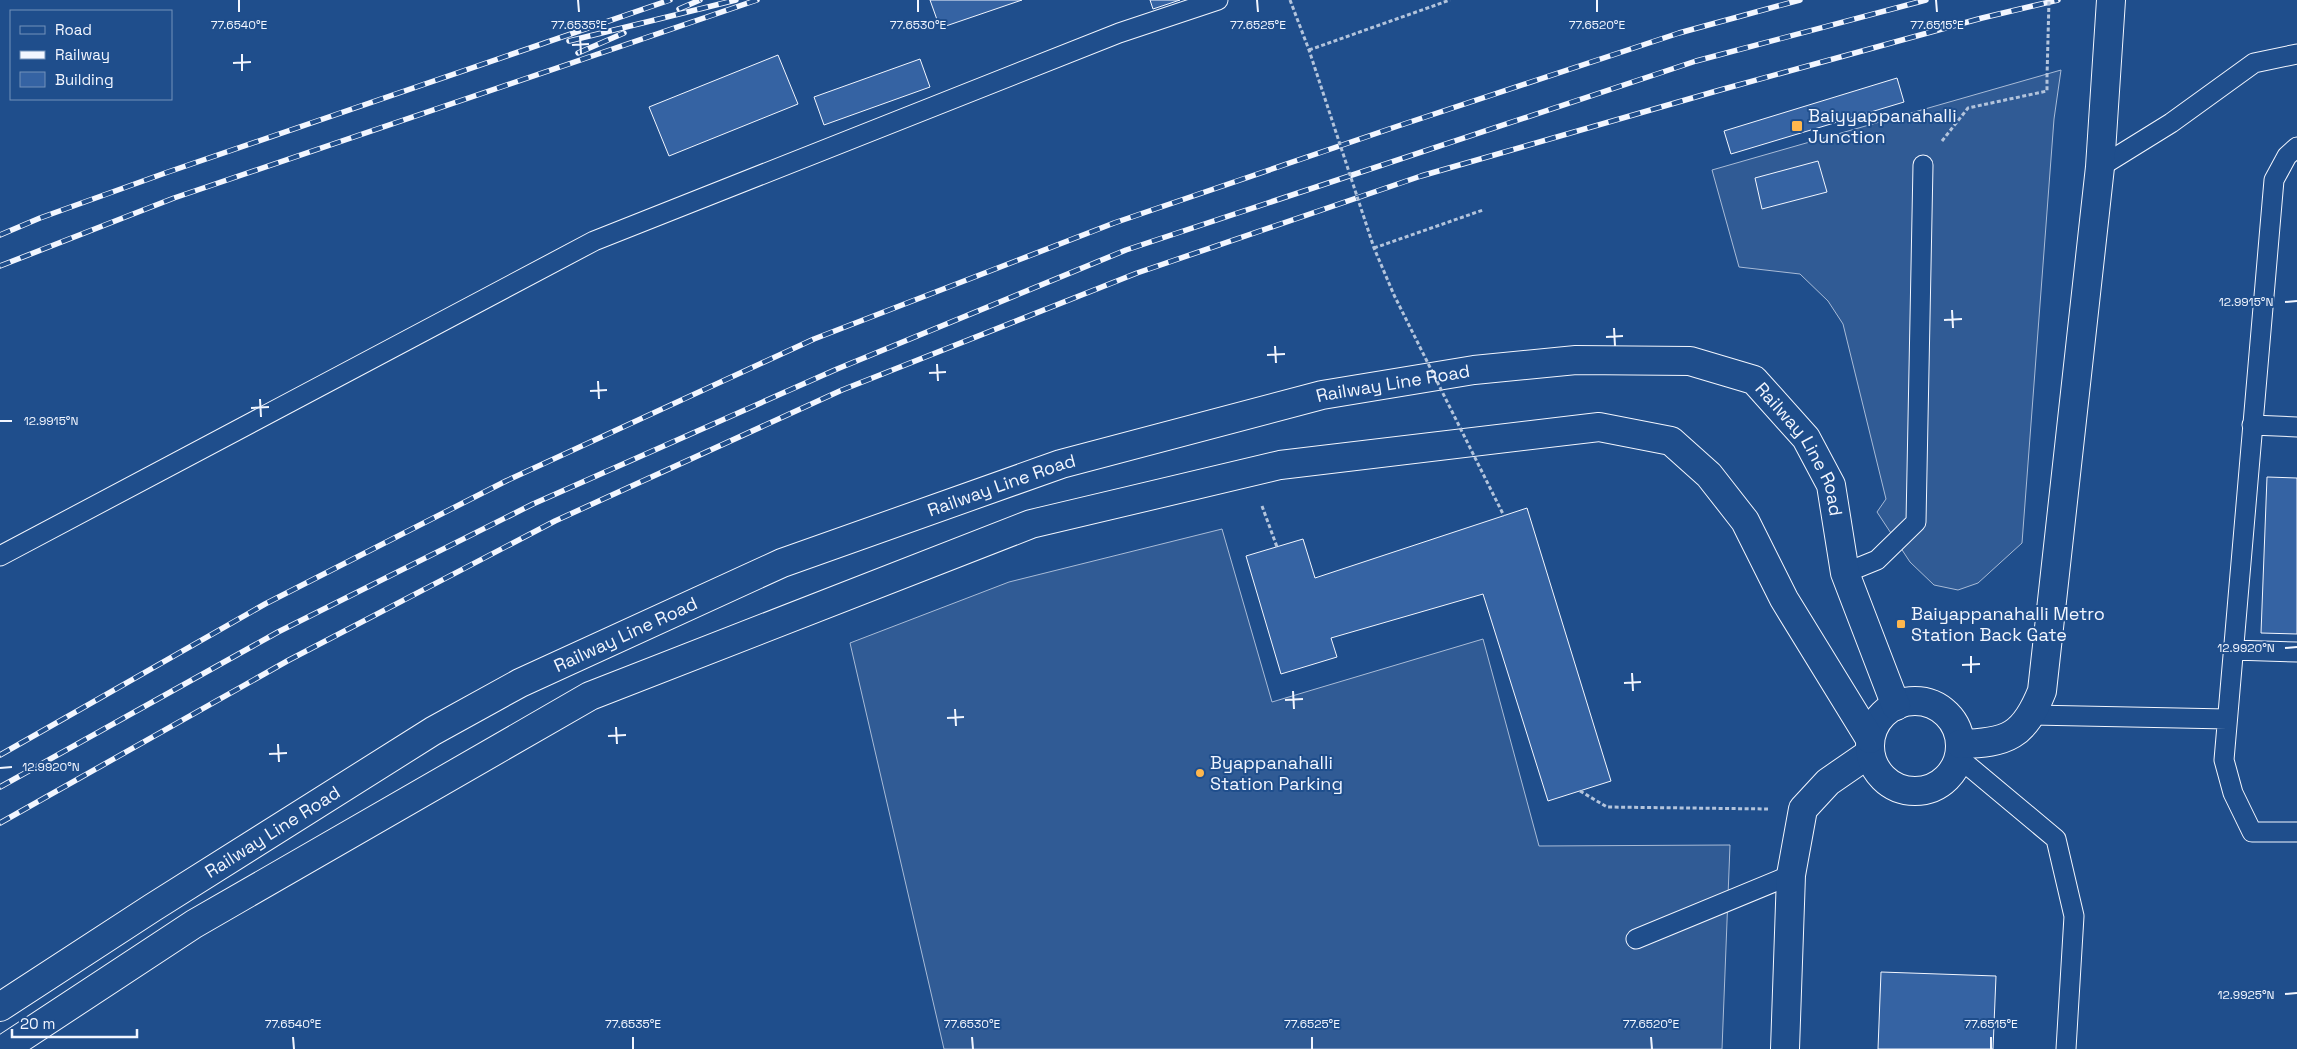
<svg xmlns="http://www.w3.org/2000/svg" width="2297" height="1049" font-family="'Space Grotesk',sans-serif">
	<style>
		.built { fill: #305b95; stroke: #a8bbd7 }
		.building { fill: #3563a3; stroke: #f2f6ff }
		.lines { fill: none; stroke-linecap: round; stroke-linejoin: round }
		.lane-casing { stroke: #f2f6ff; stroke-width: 21 }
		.street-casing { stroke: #f2f6ff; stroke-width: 30 }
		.secondary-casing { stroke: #f2f6ff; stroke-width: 30 }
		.path { stroke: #b3c4dc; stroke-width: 3; stroke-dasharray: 4 2.5; stroke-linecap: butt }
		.lane { stroke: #1f4e8c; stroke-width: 19 }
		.street { stroke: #1f4e8c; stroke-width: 28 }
		.secondary { stroke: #1f4e8c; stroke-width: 28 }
		.rail-casing { stroke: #f2f6ff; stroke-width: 5.5 }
		.rail { stroke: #1f4e8c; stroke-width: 4; stroke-dasharray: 11; stroke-linecap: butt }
		.path-bridge { stroke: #b3c4dc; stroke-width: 3; stroke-dasharray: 4 2.5; stroke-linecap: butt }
		.ticks { fill: none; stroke: #f2f6ff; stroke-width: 2 }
		.poi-dot { fill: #ffb74d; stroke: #1f4e8c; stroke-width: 2 }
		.labels { text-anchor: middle; stroke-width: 4; stroke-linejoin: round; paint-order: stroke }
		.poi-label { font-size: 18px; fill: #f2f6ff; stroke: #1f4e8c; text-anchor: start }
		.street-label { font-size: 18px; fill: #f2f6ff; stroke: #1f4e8c }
		.ticks-label { font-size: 12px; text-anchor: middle; fill: #f2f6ff; stroke: #1f4e8c; stroke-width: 4; stroke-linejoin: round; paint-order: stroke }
	</style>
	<rect width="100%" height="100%" fill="#1f4e8c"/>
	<!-- built -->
	<path class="built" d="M2061,70L2054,119L2022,543L1978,583L1958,590L1934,585L1910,562L1877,512L1886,499L1843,324L1828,301L1800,274L1739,267L1712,170Z
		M1222,529L1272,702L1483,639L1539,846L1730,845L1722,1049H944L850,643L1009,582Z"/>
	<!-- building -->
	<path class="building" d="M930,0H1022L940,28Z
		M1150,0H1180L1153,9Z
		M778,55L798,104L669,156L649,107Z
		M920,59L930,87L824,125L814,97Z
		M1897,78L1904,102L1731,154L1724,131Z
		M1818,161L1827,192L1762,209L1755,178Z
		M2267,477L2297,478V634L2261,633Z
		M1527,508L1611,781L1548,801L1483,594L1331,638L1337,657L1281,674L1246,556L1303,539L1315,578Z
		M1881,972L1996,976L1993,1049H1878Z"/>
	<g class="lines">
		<!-- lane casing -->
		<g class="lane-casing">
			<path id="lane" d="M2297,147L2287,156L2274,180L2224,760L2233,793L2252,832H2297
				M2100,167L2171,123L2254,63L2297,54
				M2252,425L2297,427
				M0,556L594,241L1119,33L1218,0
				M1845,573L1877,560L1916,522L1923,165
				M2233,650L2297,652
				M2033,715L2227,719
				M1959,758L2056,839L2074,916L2066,1049
				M1636,939L1791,875"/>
		</g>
		<!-- street casing -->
		<g class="street-casing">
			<path id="street" d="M1785,1049L1791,875L1803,809L1828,782L1870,753"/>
		</g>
		<!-- secondary casing -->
		<g class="secondary-casing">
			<g id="secondary">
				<circle cx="1915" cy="746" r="45"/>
				<path d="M1960,744C2008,743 2024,736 2042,691L2100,167L2111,0"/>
				<path id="s1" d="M0,1007L152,908L433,731L520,683L782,563L1061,464L1322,395L1474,370L1576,360L1690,361L1754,380L1806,438L1831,485L1845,573L1896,706"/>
				<path d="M4,1049L194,924L590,696L1031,524L1280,465L1599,427L1671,441L1709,475L1745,521L1784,599L1870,739"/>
			</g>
		</g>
		<!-- path -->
		<path class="path" d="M1309,50L1450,0
			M1942,141L1968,108L2047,91V77
			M1374,248L1483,210
			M1262,506L1277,547
			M1580,791L1607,807L1768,809"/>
		<!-- lane -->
		<use href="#lane" class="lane"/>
		<!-- street -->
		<use href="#street" class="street"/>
		<!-- secondary -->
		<use href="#secondary" class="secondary"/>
		<!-- rail casing -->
		<g class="rail-casing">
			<path id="rail" d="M679,9L700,0
				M569,41L736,0
				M578,53L624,33
				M0,235L40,218L168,172L670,0
				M0,266L174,198L757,0
				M0,755L265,604L506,481L814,339L1114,223L1398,126L1679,33L1800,0
				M0,787L278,632L533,504L837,369L1126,250L1696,61L1926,0
				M0,823L289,660L555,521L842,390L1137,273L1421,176L1720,90L1982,18L2058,0"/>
		</g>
		<!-- rail -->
		<use href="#rail" class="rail"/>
		<!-- path-bridge -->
		<path class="path-bridge" d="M1290,0L1309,50L1374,248L1394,295L1504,516
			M2047,77L2049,0"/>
	</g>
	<!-- ticks -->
	<path class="ticks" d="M239,0V12M578,0L579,12M918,0V12M1257,0L1258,12M1597,0V12M1936,0L1937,12M580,36L581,54M572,45L589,44M242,54V71M233,63L251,62M2285,302L2297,301M1952,310L1953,328M1944,320L1962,319M1614,328L1615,346M1606,337L1623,336M1275,346L1276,363M1267,355L1285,354M937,364L938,381M929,373L946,372M598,381L599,399M590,391L607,390M260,399L261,417M251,408L269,407M0,421H12M2285,648L2297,647M1971,656V673M1962,665L1980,664M1632,673L1633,691M1624,683L1641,682M1293,691L1294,709M1285,700L1303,699M955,709L956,726M947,718L964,717M616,727L617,744M608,736L626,735M278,744L279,762M269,754L287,753M0,768L12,767M2285,994L2297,993M293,1037L294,1049M633,1037V1049M972,1037L973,1049M1312,1037V1049M1651,1037L1652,1049M1991,1037V1049"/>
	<!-- markers -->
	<g class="poi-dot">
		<rect x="1791" y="120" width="12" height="12" rx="2.5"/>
		<rect x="1896" y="619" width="10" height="10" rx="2.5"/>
		<circle cx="1200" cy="773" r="5"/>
	</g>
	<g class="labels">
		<!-- poi labels -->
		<g class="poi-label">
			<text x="1808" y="122">Baiyyappanahalli<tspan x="1808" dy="21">Junction</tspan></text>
			<text x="1911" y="620">Baiyappanahalli Metro<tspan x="1911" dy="21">Station Back Gate</tspan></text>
			<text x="1210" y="769">Byappanahalli<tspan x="1210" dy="21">Station Parking</tspan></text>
		</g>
		<!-- street labels -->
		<g class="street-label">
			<text dy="6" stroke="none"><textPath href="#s1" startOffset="1539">Railway Line Road</textPath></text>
			<text dy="6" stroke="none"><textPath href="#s1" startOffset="1989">Railway Line Road</textPath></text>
			<text dy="6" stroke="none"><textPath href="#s1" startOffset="1134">Railway Line Road</textPath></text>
			<text dy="6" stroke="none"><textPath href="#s1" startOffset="729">Railway Line Road</textPath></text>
			<text dy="6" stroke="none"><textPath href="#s1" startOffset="324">Railway Line Road</textPath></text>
		</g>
	</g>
	<g class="ticks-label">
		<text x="239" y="29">77.6540°E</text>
		<text x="579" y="29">77.6535°E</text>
		<text x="918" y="29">77.6530°E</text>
		<text x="1258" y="29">77.6525°E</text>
		<text x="1597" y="29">77.6520°E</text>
		<text x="1937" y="29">77.6515°E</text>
		<text x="2246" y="306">12.9915°N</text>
		<text x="51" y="425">12.9915°N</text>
		<text x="2246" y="652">12.9920°N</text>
		<text x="51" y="771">12.9920°N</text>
		<text x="2246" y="999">12.9925°N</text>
		<text x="293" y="1028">77.6540°E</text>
		<text x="633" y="1028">77.6535°E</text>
		<text x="972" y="1028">77.6530°E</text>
		<text x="1312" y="1028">77.6525°E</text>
		<text x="1651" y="1028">77.6520°E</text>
		<text x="1991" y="1028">77.6515°E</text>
	</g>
	<!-- legend -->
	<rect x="10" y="10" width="162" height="90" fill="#1f4e8c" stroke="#7391ba"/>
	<rect x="20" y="26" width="25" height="8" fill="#1f4e8c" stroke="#7391ba"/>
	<text x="55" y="35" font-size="15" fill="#f2f6ff">Road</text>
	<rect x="20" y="51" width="25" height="8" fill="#f2f6ff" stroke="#7391ba"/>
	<text x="55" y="60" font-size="15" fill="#f2f6ff">Railway</text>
	<rect x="20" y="72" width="25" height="15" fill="#3563a3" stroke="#7391ba"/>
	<text x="55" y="85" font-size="15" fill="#f2f6ff">Building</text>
	<!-- scale -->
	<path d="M12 1029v8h125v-8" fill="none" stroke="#f2f6ff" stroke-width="2.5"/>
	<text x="20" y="1029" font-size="15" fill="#f2f6ff" stroke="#1f4e8c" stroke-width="4" paint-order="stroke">20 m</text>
</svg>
